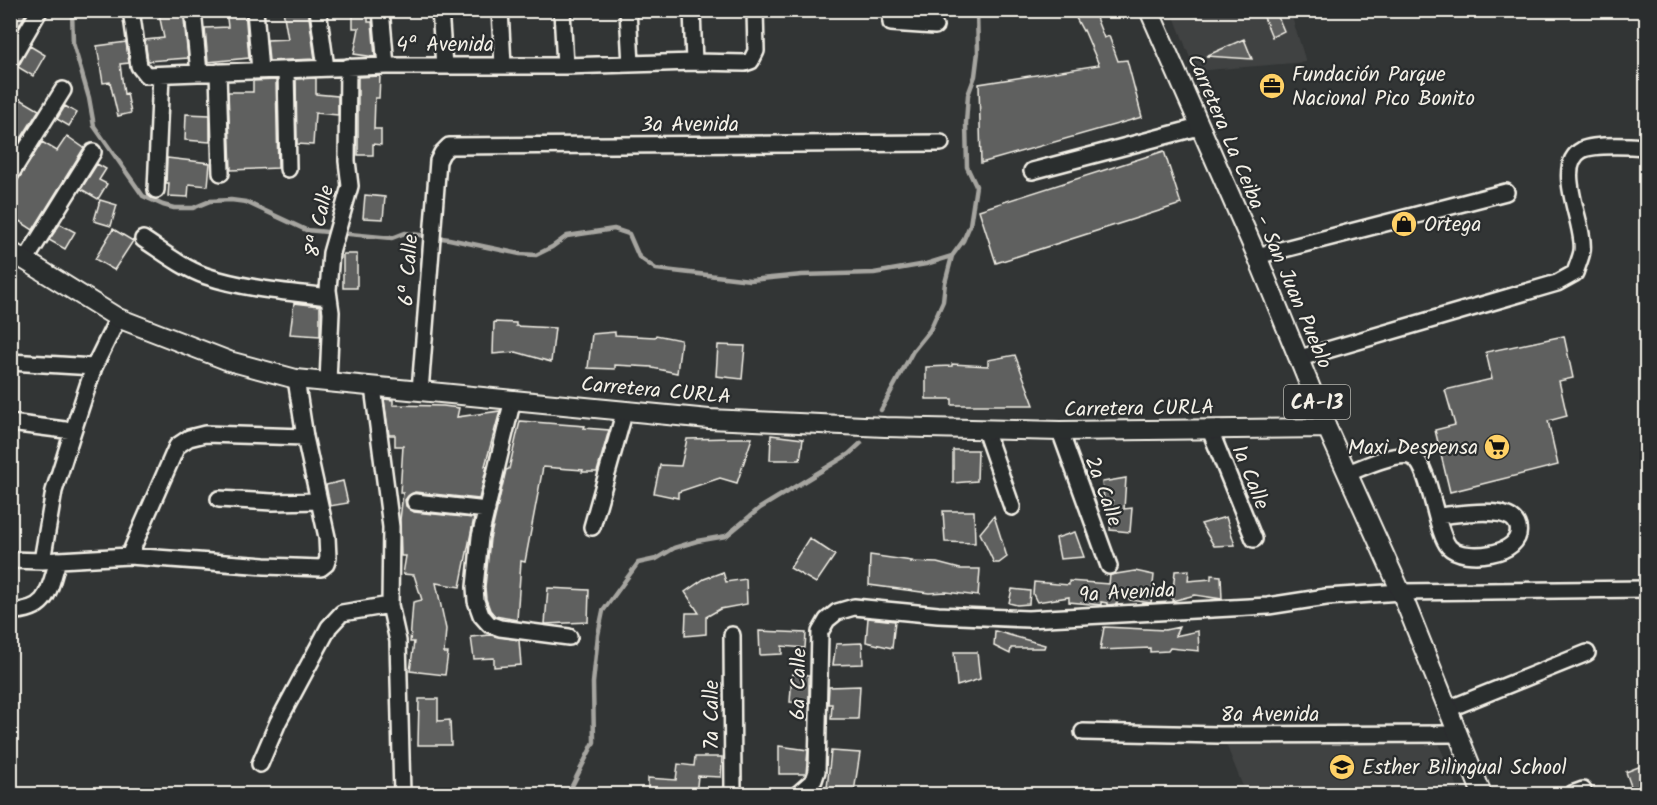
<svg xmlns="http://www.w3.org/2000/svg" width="1657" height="805" font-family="Kalam,sans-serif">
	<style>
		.built { fill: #404242 }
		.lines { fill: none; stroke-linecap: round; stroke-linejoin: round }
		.stream { stroke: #a6a5a0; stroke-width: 4.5 }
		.building { fill: #5f605f; stroke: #f4f1e8; stroke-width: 1.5 }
		.minor-casing { stroke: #f4f1e8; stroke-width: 20 }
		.major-casing { stroke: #f4f1e8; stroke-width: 22 }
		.minor { stroke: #2a2d2e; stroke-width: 15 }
		.major { stroke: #2a2d2e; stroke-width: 18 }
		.labels { text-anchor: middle; stroke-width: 4.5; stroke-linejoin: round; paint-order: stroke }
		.shield { fill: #2a2d2e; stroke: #b7b6b0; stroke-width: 1.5 }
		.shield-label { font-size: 20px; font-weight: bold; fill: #f4f1e8 }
		.street-label { font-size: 21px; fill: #f4f1e8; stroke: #2a2d2e }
		.poi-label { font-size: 21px; fill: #f4f1e8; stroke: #2a2d2e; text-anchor: start }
	</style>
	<rect width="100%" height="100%" fill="#323535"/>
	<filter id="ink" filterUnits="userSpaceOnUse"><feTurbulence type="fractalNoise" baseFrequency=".0167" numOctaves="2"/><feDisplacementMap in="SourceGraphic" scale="12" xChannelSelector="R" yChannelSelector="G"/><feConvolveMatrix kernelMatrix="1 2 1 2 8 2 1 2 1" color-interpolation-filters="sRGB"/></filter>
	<g filter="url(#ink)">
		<!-- built -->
		<path class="built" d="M1172,11H1290L1306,62L1195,71Z
			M1434,734L1461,794H1246L1224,739Z"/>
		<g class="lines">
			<!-- stream -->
			<path class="stream" d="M72,10L73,43L89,98L94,126L143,196L163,205L174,208H193L210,201L231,200L246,202L306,230L392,238L405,233L449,239L520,254L536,255L552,247L567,236L614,229L629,234L639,257L656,269L750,280L802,275L874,273L926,264L952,256L963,241L970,225L976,186L967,167L966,123L968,95L975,76L978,52L977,10
				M881,410L913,351L930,330L943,301L945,283L952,256
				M568,794L594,742L593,683L598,635L603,611L638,563L656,559L674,548L697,541L726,536L760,508L849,454L861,443"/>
		</g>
		<!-- building -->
		<path class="building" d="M10,10H28L10,41Z
			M175,10H183L188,58L148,61L145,40L164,38L159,14Z
			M226,10H245L249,58L208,62L205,28L228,27Z
			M283,10H308L315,59L269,61L267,40L288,39Z
			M1087,10H1093L1104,38L1109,36L1118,61L1127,60L1142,117L981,163L979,84L1099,65L1084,30L1083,31L1075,16Z
			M1261,10H1275L1284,31L1272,37Z
			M368,14V22H372L375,57L354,54L359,28H353V15Z
			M1244,39L1252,59L1206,56Z
			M126,42L129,63L120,64L124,94L127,93L131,113L118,116L110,82L103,83L97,46Z
			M30,46L45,55L33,76L18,67Z
			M380,76L379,98H375L374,129H381V145L373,144V155H358V77Z
			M316,78V94L338,96V115L315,113L313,145L297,144L296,79Z
			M276,80L278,168L231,170L228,92H253V81Z
			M10,93L39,110L10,156Z
			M65,106L77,113L69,126L57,119Z
			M186,114L210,115V142L185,140Z
			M67,136L84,148L33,230L10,215V185L18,180L42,142L57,151Z
			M1164,151L1181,204L996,263L979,210Z
			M167,158L210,163L208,186L189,184L188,197L168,196L169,183H166Z
			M97,164L106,169L99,180L107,184L98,199L81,189Z
			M365,195L385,197L383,219L363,218Z
			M100,200L117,205L111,226L94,221Z
			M60,224L75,232L65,249L49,240Z
			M113,229L133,241L114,270L95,259Z
			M343,254H357V288H343Z
			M294,303L320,306V336L290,334Z
			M494,322L516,323V326L555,328L551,362L516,352L493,354Z
			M615,332V335L655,337L656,335L681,340L677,373L652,368V367L615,365V369L588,368L592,334Z
			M1564,336L1573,378L1559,381L1567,416L1548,421L1558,465L1450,492L1435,430L1455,425L1445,390L1492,379L1486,352Z
			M718,345L745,346L742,379L716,376Z
			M1015,355L1034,405H952V399H926V367L952,366V364L988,366V360Z
			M384,399L393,400V405L443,406L459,408L457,417L500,411L485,466H487L479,499L415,492L408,496L405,500L406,506L414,512L474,518L460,587L436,583L446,629L444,653H448L445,675L410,671L414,642H410L413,602L422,600L414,575L403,574L406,556H401L400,520L403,493H400L403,446H395V435H389Z
			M520,421L585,426L584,428L609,430L597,472H582L583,470L543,467L525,562L521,561L517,620L495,616L490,610L486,599L485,587L490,539L506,470L509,469Z
			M771,435L803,439L800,460H770Z
			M733,438H752L737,483L720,478L678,492V498L654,493L660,465L681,466L687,439Z
			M953,450H978L977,481L953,483Z
			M1126,478L1124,509L1132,508L1130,532L1110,530L1113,501L1104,499L1102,482Z
			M343,481L348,503L330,506L326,485Z
			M943,511H974L975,543L945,542Z
			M994,516L1007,557L999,563H994L980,533Z
			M1226,517L1235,545L1214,546L1201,524Z
			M1075,532L1084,557L1060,559L1056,538Z
			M809,538L835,555L816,583L790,568Z
			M870,555L912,561L911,562L937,563L960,569H980L978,596L946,592L929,593L869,585Z
			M1189,570L1188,581L1211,579V575L1221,576L1222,599L1195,595L1172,601L1175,571Z
			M1135,571L1154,575L1151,603L1130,600L1119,590L1117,604L1107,605V603L1101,602V605L1069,602V597L1037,602L1033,594L1034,582L1069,585V581L1109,584L1110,575Z
			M723,572L726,582L746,579L747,604L720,609L706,617V634L685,636L686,613H699L685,592L704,579Z
			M548,588L589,590L588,622L545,624Z
			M1012,589L1030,591L1029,604L1017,605L1009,603Z
			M868,618L895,621L892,648L866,642Z
			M1104,627L1165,630L1179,627L1175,636L1198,631L1199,651L1170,648L1168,651L1150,652V648L1100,650Z
			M759,631L806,633L805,648L782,646V654L760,655Z
			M995,631L1045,645L1044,648H1011L1010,654L994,646Z
			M490,635L519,640L521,665L494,667V658L474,659L471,637Z
			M862,643L863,664L833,665L836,644Z
			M954,652H977L980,679L957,686Z
			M792,674L809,675V703L790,702Z
			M860,686L858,719H831L832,704H828L829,687Z
			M419,699H438V721L450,720L451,745H418Z
			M779,746L808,750L806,774H779Z
			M831,751L860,753L854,792L827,788Z
			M695,757H722L721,777L698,776L696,795H648V778L676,780L678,764L694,766Z
			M1641,766L1647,783L1632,789L1626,772Z"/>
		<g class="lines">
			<!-- minor casing -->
			<g class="minor-casing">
				<path id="minor" d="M131,10L139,66L146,75L386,66H565L694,62L745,63L751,61L756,51L755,10
					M193,10L199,73
					M255,10L260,71
					M318,10L326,68
					M381,10L386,66
					M440,10L444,66
					M500,10L503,65
					M562,10L565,66
					M628,10L631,64
					M692,10L694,62
					M891,10V23L935,26
					M10,61L39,11
					M286,70L288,169
					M218,72L221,173
					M1032,171L1199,127
					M10,175L63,90
					M156,190L161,75
					M143,239C163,252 183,268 206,276C245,289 288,292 329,297
					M1257,256L1506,192
					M25,261L93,152
					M1300,358L1557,283L1575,273C1577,266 1581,258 1582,251C1586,225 1552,166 1582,150C1594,144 1632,146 1646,147
					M10,362L94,367
					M328,382L331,312L328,290L331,253L350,186L347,161L348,67
					M373,387L391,527L390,605L398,641L402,794
					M420,391L438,161L442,153L449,146L941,143
					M513,399L480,537L475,587L476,601L481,615L489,624L500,628L569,637
					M10,423L73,431
					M985,430L1012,507
					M1210,430L1254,539
					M1060,431L1109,566
					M1348,473C1362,468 1400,449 1414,458C1431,469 1435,531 1449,547C1463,562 1524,556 1518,527C1512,503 1456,515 1437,516
					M219,499L272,502L319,501
					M415,502L487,510
					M592,527L625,410
					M129,556L177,446L189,438L205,434L305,437
					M10,560L42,561L129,556L265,566L321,568L326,564L328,558L327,537L305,437L296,379
					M42,561L54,491L73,431L94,367L118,318
					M10,611C48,612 49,590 58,560
					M732,635L733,794
					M1448,709L1587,653
					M1083,732L1219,735L1458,734
					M260,764L278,722L329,627L342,613L390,605
					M798,794L814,780L817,771L820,632L827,620L837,612L854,607L938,615L1028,619L1268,606L1326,597L1401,592L1646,589
					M1572,794L1583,790"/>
			</g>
			<!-- major casing -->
			<g class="major-casing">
				<path id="major" d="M1149,10L1257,256L1327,428L1401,592L1482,794
					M10,251L118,318L229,361L296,379L709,419L885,427L1060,431L1327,428"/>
			</g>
			<!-- minor -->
			<use href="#minor" class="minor"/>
			<!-- major -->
			<use href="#major" class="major"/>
		</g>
	</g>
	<!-- icons -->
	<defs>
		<g id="office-disc" transform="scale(1.35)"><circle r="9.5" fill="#ffd166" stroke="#2a2d2e"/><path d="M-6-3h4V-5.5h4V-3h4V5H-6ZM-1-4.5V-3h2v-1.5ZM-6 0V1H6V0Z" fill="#111"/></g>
		<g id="shop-disc" transform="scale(1.35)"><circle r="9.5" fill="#ffd166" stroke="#2a2d2e"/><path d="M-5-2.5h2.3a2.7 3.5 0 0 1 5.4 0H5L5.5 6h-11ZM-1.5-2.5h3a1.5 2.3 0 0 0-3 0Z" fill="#111"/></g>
		<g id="supermarket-disc" transform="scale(1.35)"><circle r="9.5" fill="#ffd166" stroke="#2a2d2e"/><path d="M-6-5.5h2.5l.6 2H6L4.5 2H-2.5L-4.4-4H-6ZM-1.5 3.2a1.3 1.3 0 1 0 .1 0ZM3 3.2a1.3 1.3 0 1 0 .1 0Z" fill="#111"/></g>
		<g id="school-disc" transform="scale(1.35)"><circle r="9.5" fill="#ffd166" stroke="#2a2d2e"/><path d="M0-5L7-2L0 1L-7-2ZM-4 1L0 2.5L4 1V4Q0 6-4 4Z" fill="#111"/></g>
	</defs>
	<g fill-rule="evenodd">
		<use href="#office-disc" x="1272" y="86"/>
		<use href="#shop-disc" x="1404" y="224"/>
		<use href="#supermarket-disc" x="1497" y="447"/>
		<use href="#school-disc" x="1342" y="767"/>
	</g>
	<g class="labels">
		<!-- shield labels -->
		<rect class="shield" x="1284" y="385" width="66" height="34" rx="4.5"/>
		<g class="shield-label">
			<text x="1317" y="409">CA-13</text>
		</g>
		<!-- street labels -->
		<g class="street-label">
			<text x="445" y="51">4ª Avenida</text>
			<text x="690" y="131">3a Avenida</text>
			<text transform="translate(1260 211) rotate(67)" y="7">Carretera La Ceiba - San Juan Pueblo</text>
			<text transform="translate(319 221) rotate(-78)" y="7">8ª Calle</text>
			<text transform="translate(408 270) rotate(-86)" y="7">6ª Calle</text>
			<text transform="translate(656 390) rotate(5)" y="7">Carretera CURLA</text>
			<text transform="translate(1139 408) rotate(-1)" y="7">Carretera CURLA</text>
			<text transform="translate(1251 477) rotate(68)" y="7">1a Calle</text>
			<text transform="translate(1104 491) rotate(70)" y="7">2a Calle</text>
			<text transform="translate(1127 592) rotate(-3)" y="7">9a Avenida</text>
			<text transform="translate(798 684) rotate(-89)" y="7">6a Calle</text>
			<text x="1270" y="721">8a Avenida</text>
			<text transform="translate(711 715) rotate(-90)" y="7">7a Calle</text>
		</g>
		<!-- poi labels -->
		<g class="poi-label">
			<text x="1292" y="81">Fundación Parque<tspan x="1292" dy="24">Nacional Pico Bonito</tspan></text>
			<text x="1424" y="231">Ortega</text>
			<text x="1478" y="454" text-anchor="end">Maxi Despensa</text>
			<text x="1362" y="774">Esther Bilingual School</text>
		</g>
	</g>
	<!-- margin -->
	<rect width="1657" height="805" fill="none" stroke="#2a2d2e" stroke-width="36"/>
	<rect x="18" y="18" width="1621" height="769" fill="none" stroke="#f4f1e8" stroke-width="2" filter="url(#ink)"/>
</svg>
